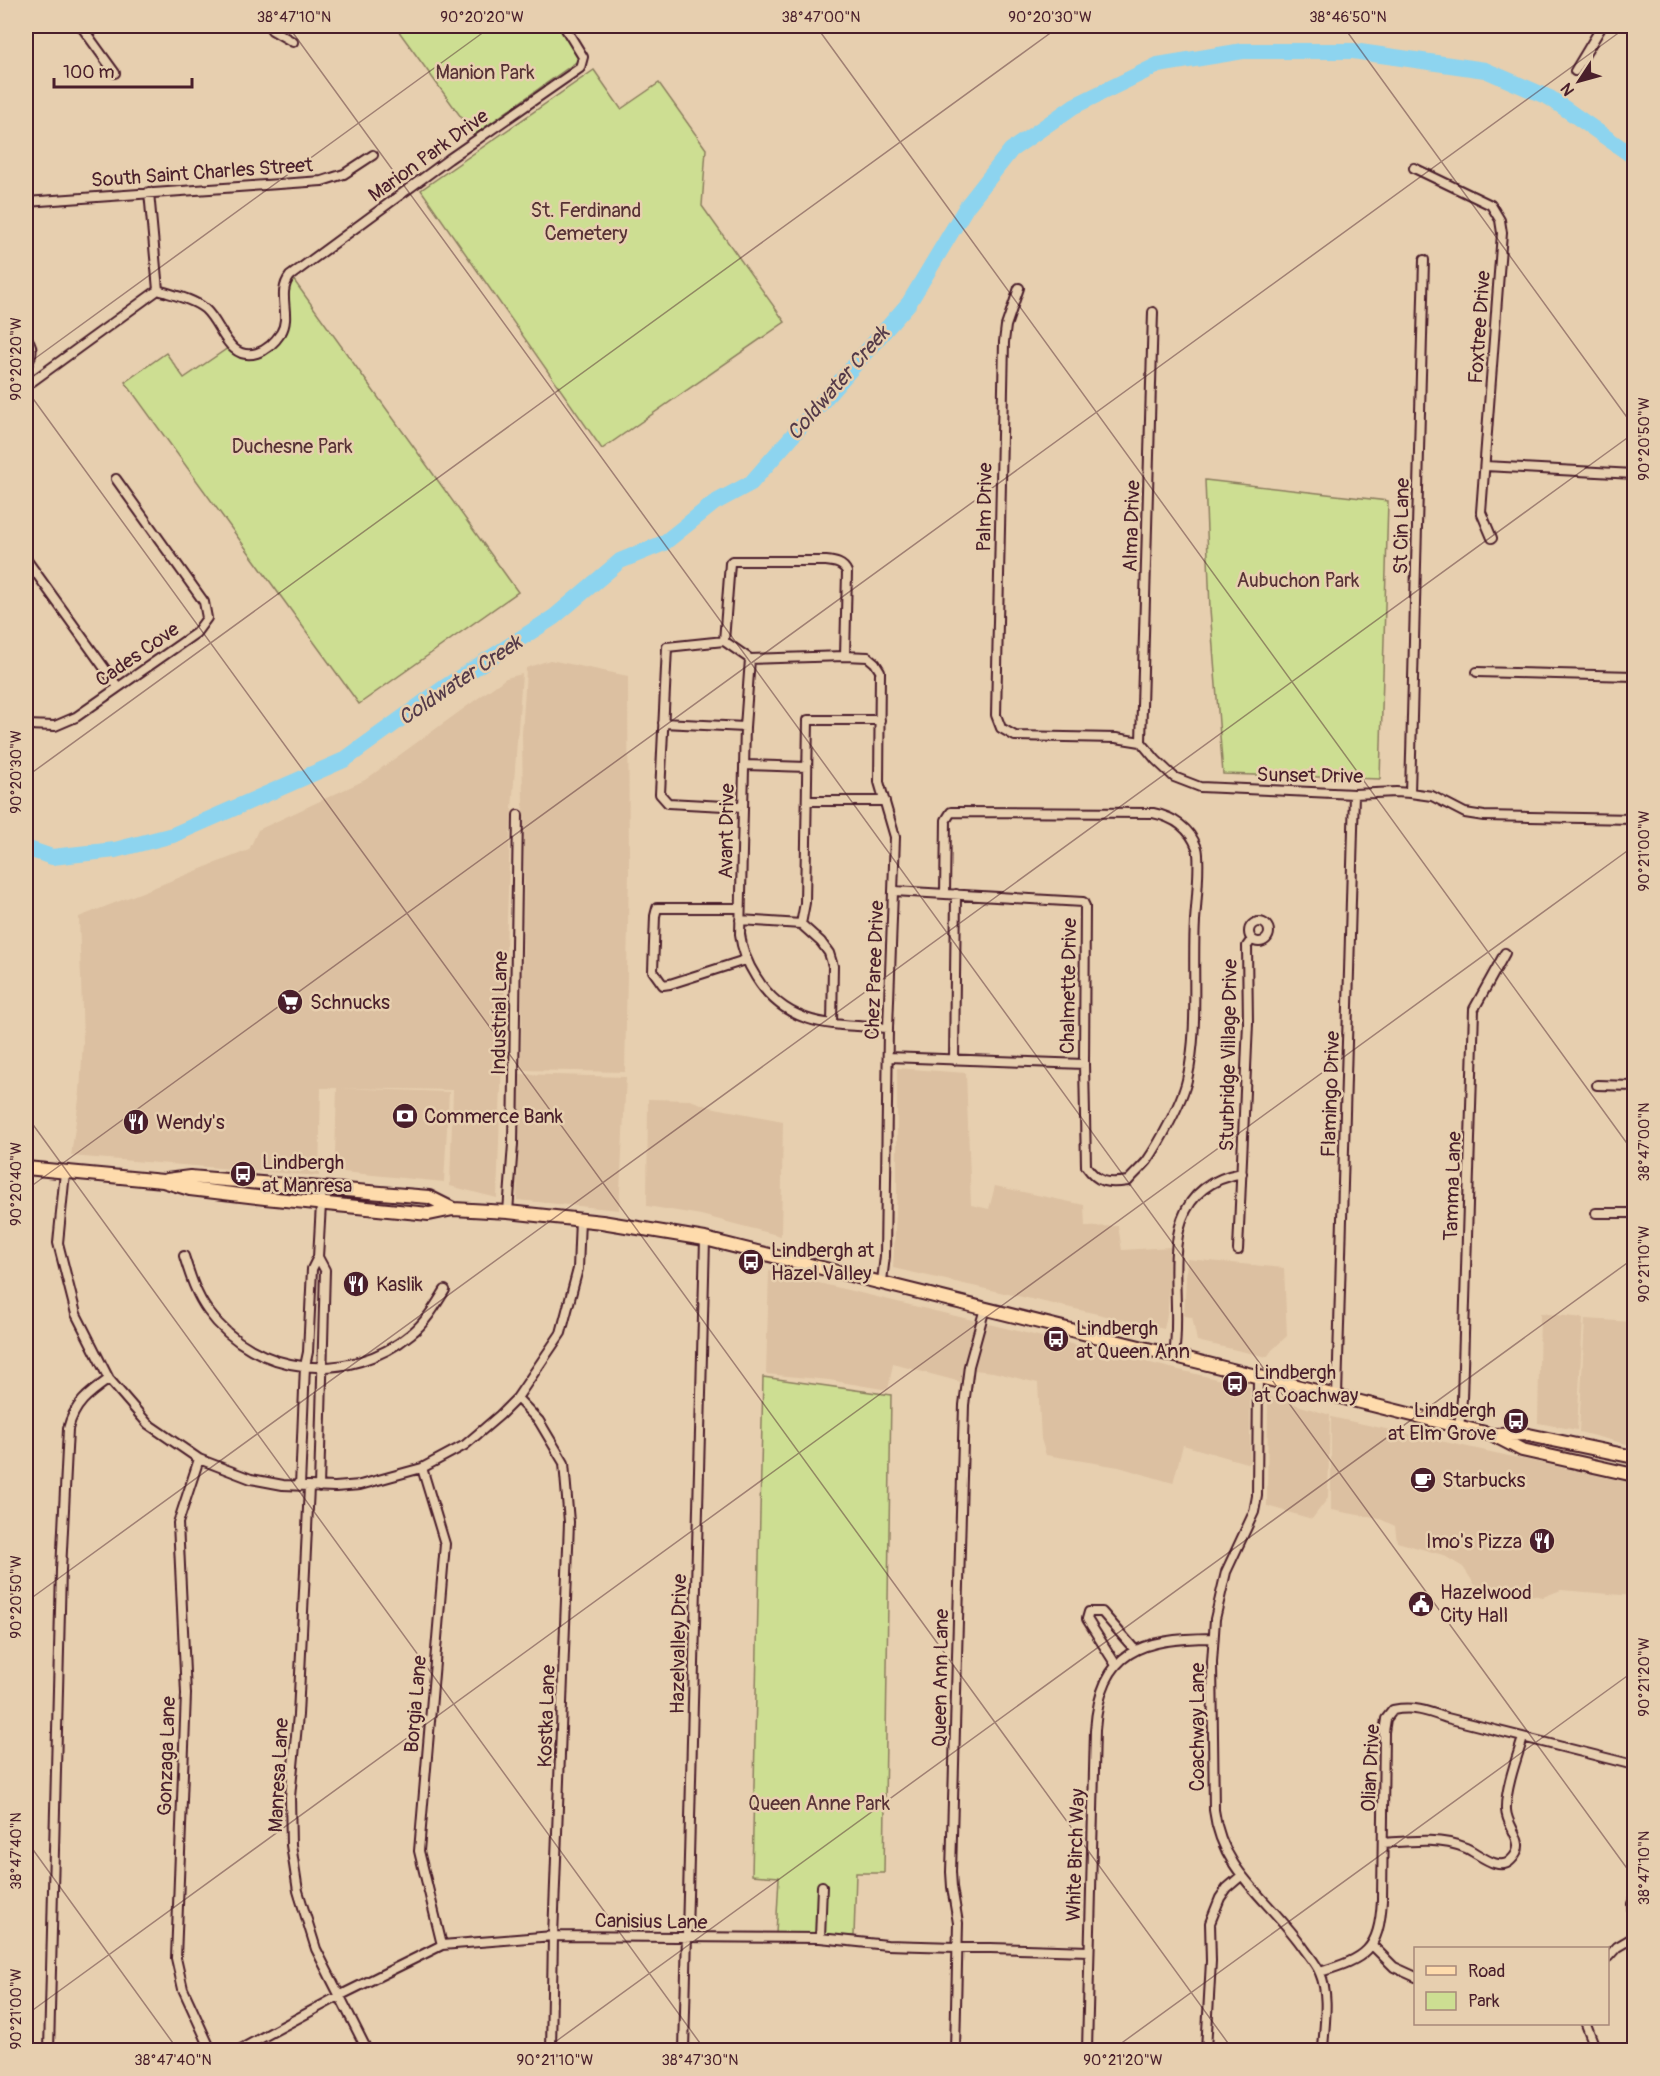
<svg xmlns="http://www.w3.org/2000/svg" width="1660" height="2076" font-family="Pangolin,sans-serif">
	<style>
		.built { fill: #dcc0a1 }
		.green { fill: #cdde92; stroke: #8c7e5e; stroke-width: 1.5 }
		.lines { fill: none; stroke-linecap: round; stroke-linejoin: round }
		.river { stroke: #8dd4ef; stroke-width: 16 }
		.street-casing { stroke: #4a1f2b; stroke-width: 12 }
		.primary-casing { stroke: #4a1f2b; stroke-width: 16 }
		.street { stroke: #e7cfaf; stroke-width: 8 }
		.primary { stroke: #fedbac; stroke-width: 12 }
		.ticks { fill: none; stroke: #4a1f2b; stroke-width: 1.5; stroke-opacity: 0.45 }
		.labels { text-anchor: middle; stroke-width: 5; stroke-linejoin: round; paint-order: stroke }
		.park-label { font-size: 20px; fill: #573235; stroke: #e7cfaf }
		.street-label { font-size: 20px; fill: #4a1f2b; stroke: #e7cfaf }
		.poi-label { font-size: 20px; fill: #4a1f2b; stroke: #e7cfaf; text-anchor: start }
		.water-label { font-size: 21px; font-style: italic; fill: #543a48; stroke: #e7cfaf }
		.neatline { fill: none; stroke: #4a1f2b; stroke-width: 2 }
		.ticks-label { font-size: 15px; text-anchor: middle; fill: #4a1f2b }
	</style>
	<rect width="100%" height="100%" fill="#e7cfaf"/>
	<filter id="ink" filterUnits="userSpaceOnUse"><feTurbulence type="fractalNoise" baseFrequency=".0167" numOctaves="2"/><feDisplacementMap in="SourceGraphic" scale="12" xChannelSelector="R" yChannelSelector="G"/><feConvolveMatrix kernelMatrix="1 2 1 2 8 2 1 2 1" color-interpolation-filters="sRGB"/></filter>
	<g filter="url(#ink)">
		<!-- built -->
		<path class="built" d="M550,660L628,676L629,873L625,1072L521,1070L524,878L522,734L525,689L526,668Z
			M522,674L510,836L497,1198L450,1186L453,1090L338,1088L449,1092L444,1182L343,1172L335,1155L337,1088H321L319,1176L71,1156L80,1092L83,1041L79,917L249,850L258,830L365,780L506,678Z
			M897,1068L966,1073L971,1205L989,1209L995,1186L1084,1205L1085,1227L1118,1226L1122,1250L1170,1247L1168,1310L1164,1329L893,1268L897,1192Z
			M519,1074L626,1077L619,1210L517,1200Z
			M648,1099L690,1100L710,1107L783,1121L781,1236L701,1215L647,1206Z
			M1187,1259L1284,1268L1287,1336L1272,1350L1267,1357L1197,1341L1192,1317L1184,1316Z
			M769,1271L1250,1387V1464L1183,1445L1173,1483L1119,1467L1046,1455L1041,1439L1038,1383L993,1372L974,1370L961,1382L893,1364L888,1390L829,1380L766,1374Z
			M1540,1313L1583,1318L1577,1430L1538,1423Z
			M1585,1319L1634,1322V1446L1579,1432Z
			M1268,1396L1330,1415L1328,1498L1312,1519L1267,1506Z
			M1331,1417L1632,1483L1634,1486V1596L1561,1590L1543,1597L1475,1585L1463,1567L1443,1555L1397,1542L1395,1526L1380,1519L1331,1510Z"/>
		<!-- green -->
		<path class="green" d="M395,26H565L586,55L474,135Z
			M594,70L621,109L659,83L706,149L702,206L785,322L602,449L421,190Z
			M293,279L518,592L359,704L125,382L166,353L184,378L231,346L241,354L262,351L283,331V288Z
			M1205,480L1388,501L1380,779L1223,774L1210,609Z
			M763,1377L891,1395L884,1873H856L854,1936L776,1934L779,1877L752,1875Z"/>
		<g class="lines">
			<!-- river -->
			<path class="river" d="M26,848L52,857L115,850L173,835L344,760L445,687L554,617L620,561L664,543L714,503L751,483L909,303L967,206L1011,150L1074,106L1158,65L1243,51H1353L1485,70L1550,98L1634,157"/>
			<!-- street casing -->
			<g class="street-casing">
				<path id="street" d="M81,26L115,73
					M269,26L272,30L293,42
					M1575,71L1602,26
					M1414,168L1491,205L1500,220L1502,233L1481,512L1492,538
					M149,192L158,290C173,295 193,299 205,309C222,324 228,362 257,353C267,350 275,342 281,333C292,315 276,294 290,276L449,159L580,68L583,57L564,26
					M26,202L322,181L344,174L373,155
					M1019,288L1006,326L1004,342L996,715L1001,728L1015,736L1116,738L1141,742L1156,760L1174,777L1200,787L1354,794L1396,792L1410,793L1432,796L1465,813L1484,816L1634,819
					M26,338C33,344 33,354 28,363
					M26,386L158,290
					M1485,466L1634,474
					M26,559L118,687
					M724,641L730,563L732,561H826C835,562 843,563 847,572L845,656
					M1477,672L1634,676
					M663,723L745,727
					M26,725L55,726L76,717L196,633L207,618L204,602L116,479
					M1141,742L1153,312
					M744,765L807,767
					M1410,793L1424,260
					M807,801H885
					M743,807L668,803L660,794L667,647L724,641L750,659
					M945,893L946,820L951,812L1153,813C1173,817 1190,828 1197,848C1201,860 1196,905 1195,921C1192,973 1199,1028 1187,1080C1182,1102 1160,1142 1147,1161C1141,1168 1134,1174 1128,1181C1107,1184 1098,1183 1086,1166L1084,1064
					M740,908H657L655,916L653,971L663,985L670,984L745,960
					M740,920L801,924L821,942L829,953L833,966L832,1024
					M1249 932a10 10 0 1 1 20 0a10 10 0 1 1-20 0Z
					M801,924L805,903L808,720H880
					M888,1057L1084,1064L1085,906L1083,902L894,891
					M954,1060L956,894
					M1597,1085L1634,1086
					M65,1172L58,1243L76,1314L109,1379L148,1424L199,1459L251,1479L283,1485L335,1487L360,1485L422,1468L465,1445L500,1415L517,1398L561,1333L578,1269L580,1219
					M508,1212L513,1144L518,815
					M1596,1213H1634
					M1238,1250L1248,1023L1247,946L1252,939
					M184,1256C190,1275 196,1295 208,1311C256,1377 350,1385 411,1334C426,1322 435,1306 445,1290
					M318,1257L325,1270L319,1487
					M882,1281L885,1256L888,1028L895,837L879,782L880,671L875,663L868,657L845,656L750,659L745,727L740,934C742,951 747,963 756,977C788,1029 835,1024 888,1028
					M1174,1355C1185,1289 1147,1190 1242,1173
					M1258,1376L1257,1496L1254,1512L1226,1572L1215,1619L1212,1662L1214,1810C1222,1874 1272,1901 1305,1950C1310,1957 1317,1965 1320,1973C1330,1996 1324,2026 1323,2050
					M1337,1396L1354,794
					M517,1398L539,1421L564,1463L569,1522L553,1936L551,2050
					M1459,1427L1462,1399L1474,1009L1505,953
					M199,1459L178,1523L186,1694L176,1958L183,1989L211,2050
					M422,1468L445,1544L419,1851L442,1945
					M300,1486L305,1366L308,1352L312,1269L318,1257L322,1187
					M309,1487L298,1715L290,1797L291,1845L298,1891L316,1949L367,2050
					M1116,1665L1087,1619L1089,1612H1102L1135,1650
					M1383,1843C1410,1841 1440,1837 1466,1848C1478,1853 1499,1873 1511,1860C1529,1843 1507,1829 1506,1810C1505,1790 1517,1757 1523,1738
					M1634,1900L1632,1904L1634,1926
					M820,1938L822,1886
					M1373,1946L1394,1967L1416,1977
					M1608,1957L1617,1947L1634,1937
					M1320,1972C1366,1958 1379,1951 1382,1900L1384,1732L1386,1719L1393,1710C1414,1706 1427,1711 1447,1718L1634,1765
					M1586,2024L1596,2050
					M49,2050L61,1570L68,1429C74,1404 88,1394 109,1379
					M239,2050L339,1996L442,1945L553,1936L820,1938L887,1945L1089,1951
					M684,2050L705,1239
					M955,2050L958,1923L952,1887L951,1872L964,1405L969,1366L985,1308
					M1087,2050L1095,1730C1101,1649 1141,1639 1213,1638
					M1206,2050L1211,1961L1210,1923L1220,1898L1227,1888L1241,1876"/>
			</g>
			<!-- primary casing -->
			<g class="primary-casing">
				<path id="primary" d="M26,1168L163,1181L190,1189L265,1198L429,1214L453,1209L508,1212L602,1222L705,1239L1493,1435L1522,1450L1634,1475
					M167,1180L190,1177L417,1196L429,1197L453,1209
					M1494,1435L1524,1434L1634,1457"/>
			</g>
			<!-- street -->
			<use href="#street" class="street"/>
			<!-- primary -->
			<use href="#primary" class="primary"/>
		</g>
	</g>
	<!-- ticks -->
	<path class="ticks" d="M288,26L1634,1878M816,26L1634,1153M1343,26L1634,427M26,365L492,26M26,389L1233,2050M26,777L1060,26M26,1115L705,2050M26,1190L1628,26M26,1602L1634,433M26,1840L178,2050M26,2015L1634,846M544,2050L1634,1258M1112,2050L1634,1671"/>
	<!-- icons -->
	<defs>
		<g id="supermarket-disc" transform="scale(1.35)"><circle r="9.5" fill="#4a1f2b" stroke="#e7cfaf"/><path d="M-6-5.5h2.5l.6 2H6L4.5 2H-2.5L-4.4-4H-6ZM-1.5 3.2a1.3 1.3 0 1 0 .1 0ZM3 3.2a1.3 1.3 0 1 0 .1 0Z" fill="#fff"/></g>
		<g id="bank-disc" transform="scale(1.35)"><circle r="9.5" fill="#4a1f2b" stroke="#e7cfaf"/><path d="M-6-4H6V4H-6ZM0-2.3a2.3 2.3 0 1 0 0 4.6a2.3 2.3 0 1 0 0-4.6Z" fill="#fff"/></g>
		<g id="restaurant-disc" transform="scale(1.35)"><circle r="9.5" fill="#4a1f2b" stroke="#e7cfaf"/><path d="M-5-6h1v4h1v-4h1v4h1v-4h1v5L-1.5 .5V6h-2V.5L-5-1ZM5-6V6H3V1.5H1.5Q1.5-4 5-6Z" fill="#fff"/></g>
		<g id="bus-disc" transform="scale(1.35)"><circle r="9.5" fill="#4a1f2b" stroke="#e7cfaf"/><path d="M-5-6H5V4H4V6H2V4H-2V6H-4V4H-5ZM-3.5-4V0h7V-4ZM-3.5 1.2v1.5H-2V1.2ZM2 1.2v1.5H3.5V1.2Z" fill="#fff"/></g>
		<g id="cafe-disc" transform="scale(1.35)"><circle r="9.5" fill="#4a1f2b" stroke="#e7cfaf"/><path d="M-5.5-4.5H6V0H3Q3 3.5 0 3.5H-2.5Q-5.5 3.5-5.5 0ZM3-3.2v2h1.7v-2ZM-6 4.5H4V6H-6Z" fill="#fff"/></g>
		<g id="civic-disc" transform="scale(1.35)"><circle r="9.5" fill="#4a1f2b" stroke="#e7cfaf"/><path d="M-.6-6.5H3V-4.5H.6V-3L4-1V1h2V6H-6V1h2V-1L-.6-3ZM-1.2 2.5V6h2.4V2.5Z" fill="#fff"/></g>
	</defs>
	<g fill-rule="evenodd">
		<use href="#supermarket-disc" x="290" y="1002"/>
		<use href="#bank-disc" x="405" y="1116"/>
		<use href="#restaurant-disc" x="136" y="1122"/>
		<use href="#bus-disc" x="243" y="1174"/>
		<use href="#bus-disc" x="751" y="1262"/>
		<use href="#restaurant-disc" x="356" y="1284"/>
		<use href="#bus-disc" x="1056" y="1339"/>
		<use href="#bus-disc" x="1235" y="1384"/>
		<use href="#bus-disc" x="1516" y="1421"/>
		<use href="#cafe-disc" x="1423" y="1480"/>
		<use href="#restaurant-disc" x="1542" y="1541"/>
		<use href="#civic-disc" x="1421" y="1604"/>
	</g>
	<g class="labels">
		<!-- park labels -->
		<g class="park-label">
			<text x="485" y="79">Manion Park</text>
			<text x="586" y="217">St. Ferdinand<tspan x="586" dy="23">Cemetery</tspan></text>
			<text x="292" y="453">Duchesne Park</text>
			<text x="1298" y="587">Aubuchon Park</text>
			<text x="819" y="1810">Queen Anne Park</text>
		</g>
		<!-- street labels -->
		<g class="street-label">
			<text transform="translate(428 155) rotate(-36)" y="7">Marion Park Drive</text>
			<text transform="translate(202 172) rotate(-4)" y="7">South Saint Charles Street</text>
			<text transform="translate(1479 327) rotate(-86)" y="7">Foxtree Drive</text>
			<text transform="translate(984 507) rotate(-89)" y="7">Palm Drive</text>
			<text transform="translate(1131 526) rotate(-88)" y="7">Alma Drive</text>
			<text transform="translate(1401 526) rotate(-89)" y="7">St Cin Lane</text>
			<text transform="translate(137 654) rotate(-35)" y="7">Cades Cove</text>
			<text transform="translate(1310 775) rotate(1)" y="7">Sunset Drive</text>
			<text transform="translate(726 831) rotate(-89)" y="7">Avant Drive</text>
			<text transform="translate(874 970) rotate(-88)" y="7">Chez Paree Drive</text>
			<text transform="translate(1068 986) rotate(-89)" y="7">Chalmette Drive</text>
			<text transform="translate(499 1013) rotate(-89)" y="7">Industrial Lane</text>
			<text transform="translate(1228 1055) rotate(-89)" y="7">Sturbridge Village Drive</text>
			<text transform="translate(1330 1094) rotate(-88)" y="7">Flamingo Drive</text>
			<text transform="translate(1452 1186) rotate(-88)" y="7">Tamma Lane</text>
			<text transform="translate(678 1644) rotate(-89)" y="7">Hazelvalley Drive</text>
			<text transform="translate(940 1678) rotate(-89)" y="7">Queen Ann Lane</text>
			<text transform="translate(415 1704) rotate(-85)" y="7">Borgia Lane</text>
			<text transform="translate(546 1716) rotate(-88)" y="7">Kostka Lane</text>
			<text transform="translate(1197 1727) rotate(-90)" y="7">Coachway Lane</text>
			<text transform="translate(166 1756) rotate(-88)" y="7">Gonzaga Lane</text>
			<text transform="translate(1370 1768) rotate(-87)" y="7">Olian Drive</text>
			<text transform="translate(278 1775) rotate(-87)" y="7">Manresa Lane</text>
			<text transform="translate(1075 1855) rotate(-88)" y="7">White Birch Way</text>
			<text transform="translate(651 1921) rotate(1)" y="7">Canisius Lane</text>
		</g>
		<!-- poi labels -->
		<g class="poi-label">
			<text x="310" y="1009">Schnucks</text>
			<text x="424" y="1123">Commerce Bank</text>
			<text x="156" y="1129">Wendy's</text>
			<text x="262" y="1169">Lindbergh<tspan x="262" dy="23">at Manresa</tspan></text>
			<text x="771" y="1257">Lindbergh at<tspan x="771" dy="23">Hazel Valley</tspan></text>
			<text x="376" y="1291">Kaslik</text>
			<text x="1076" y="1335">Lindbergh<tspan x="1076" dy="23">at Queen Ann</tspan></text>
			<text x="1254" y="1379">Lindbergh<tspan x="1254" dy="23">at Coachway</tspan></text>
			<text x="1496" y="1417" text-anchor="end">Lindbergh<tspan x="1496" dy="23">at Elm Grove</tspan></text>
			<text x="1442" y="1487">Starbucks</text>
			<text x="1522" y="1548" text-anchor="end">Imo's Pizza</text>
			<text x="1440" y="1599">Hazelwood<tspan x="1440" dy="23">City Hall</tspan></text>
		</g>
		<!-- water labels -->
		<g class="water-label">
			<text transform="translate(838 383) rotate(-49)" y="7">Coldwater Creek</text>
			<text transform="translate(460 680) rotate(-34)" y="7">Coldwater Creek</text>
		</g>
	</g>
	<!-- margin -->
	<rect width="1660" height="2076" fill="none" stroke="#e7cfaf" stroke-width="66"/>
	<!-- legend -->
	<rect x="1414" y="1947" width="195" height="78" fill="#e7cfaf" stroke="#a8897a" stroke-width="1.5"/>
	<rect x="1426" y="1966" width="30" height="9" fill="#fedbac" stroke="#a8897a" stroke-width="1.5"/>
	<text x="1468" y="1977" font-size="18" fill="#4a1f2b">Road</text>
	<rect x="1426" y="1992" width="30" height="18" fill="#cdde92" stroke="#a8897a" stroke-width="1.5"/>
	<text x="1468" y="2007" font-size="18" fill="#4a1f2b">Park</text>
	<!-- north arrow -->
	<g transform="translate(1579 81) rotate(234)" stroke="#e7cfaf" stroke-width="4.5" paint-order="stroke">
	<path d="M0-4.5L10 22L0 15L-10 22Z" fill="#4a1f2b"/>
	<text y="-9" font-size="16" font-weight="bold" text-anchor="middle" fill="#4a1f2b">N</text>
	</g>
	<!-- scale -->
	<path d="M54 78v9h138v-9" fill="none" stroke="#4a1f2b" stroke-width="3"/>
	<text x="63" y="78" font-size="18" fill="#4a1f2b" stroke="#e7cfaf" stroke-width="4.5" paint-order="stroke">100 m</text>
	<rect x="33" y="33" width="1594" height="2010" class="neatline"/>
	<g class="ticks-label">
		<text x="294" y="22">38°47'10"N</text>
		<text x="482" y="22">90°20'20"W</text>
		<text x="821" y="22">38°47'00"N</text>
		<text x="1050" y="22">90°20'30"W</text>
		<text x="1348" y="22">38°46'50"N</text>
		<text transform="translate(16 359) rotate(-90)" y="5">90°20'20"W</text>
		<text transform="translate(1644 439) rotate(-90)" y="5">90°20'50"W</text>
		<text transform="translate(16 772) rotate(-90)" y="5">90°20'30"W</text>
		<text transform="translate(1644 851) rotate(-90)" y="5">90°21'00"W</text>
		<text transform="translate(1644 1142) rotate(-90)" y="5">38°47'00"N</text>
		<text transform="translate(16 1184) rotate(-90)" y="5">90°20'40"W</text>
		<text transform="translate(1644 1264) rotate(-90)" y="5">90°21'10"W</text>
		<text transform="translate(16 1597) rotate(-90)" y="5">90°20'50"W</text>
		<text transform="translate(1644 1677) rotate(-90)" y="5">90°21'20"W</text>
		<text transform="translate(16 1851) rotate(-90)" y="5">38°47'40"N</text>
		<text transform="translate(1644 1868) rotate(-90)" y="5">38°47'10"N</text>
		<text transform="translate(16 2009) rotate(-90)" y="5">90°21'00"W</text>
		<text x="173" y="2065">38°47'40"N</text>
		<text x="555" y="2065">90°21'10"W</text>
		<text x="700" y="2065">38°47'30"N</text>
		<text x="1123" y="2065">90°21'20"W</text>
	</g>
</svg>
